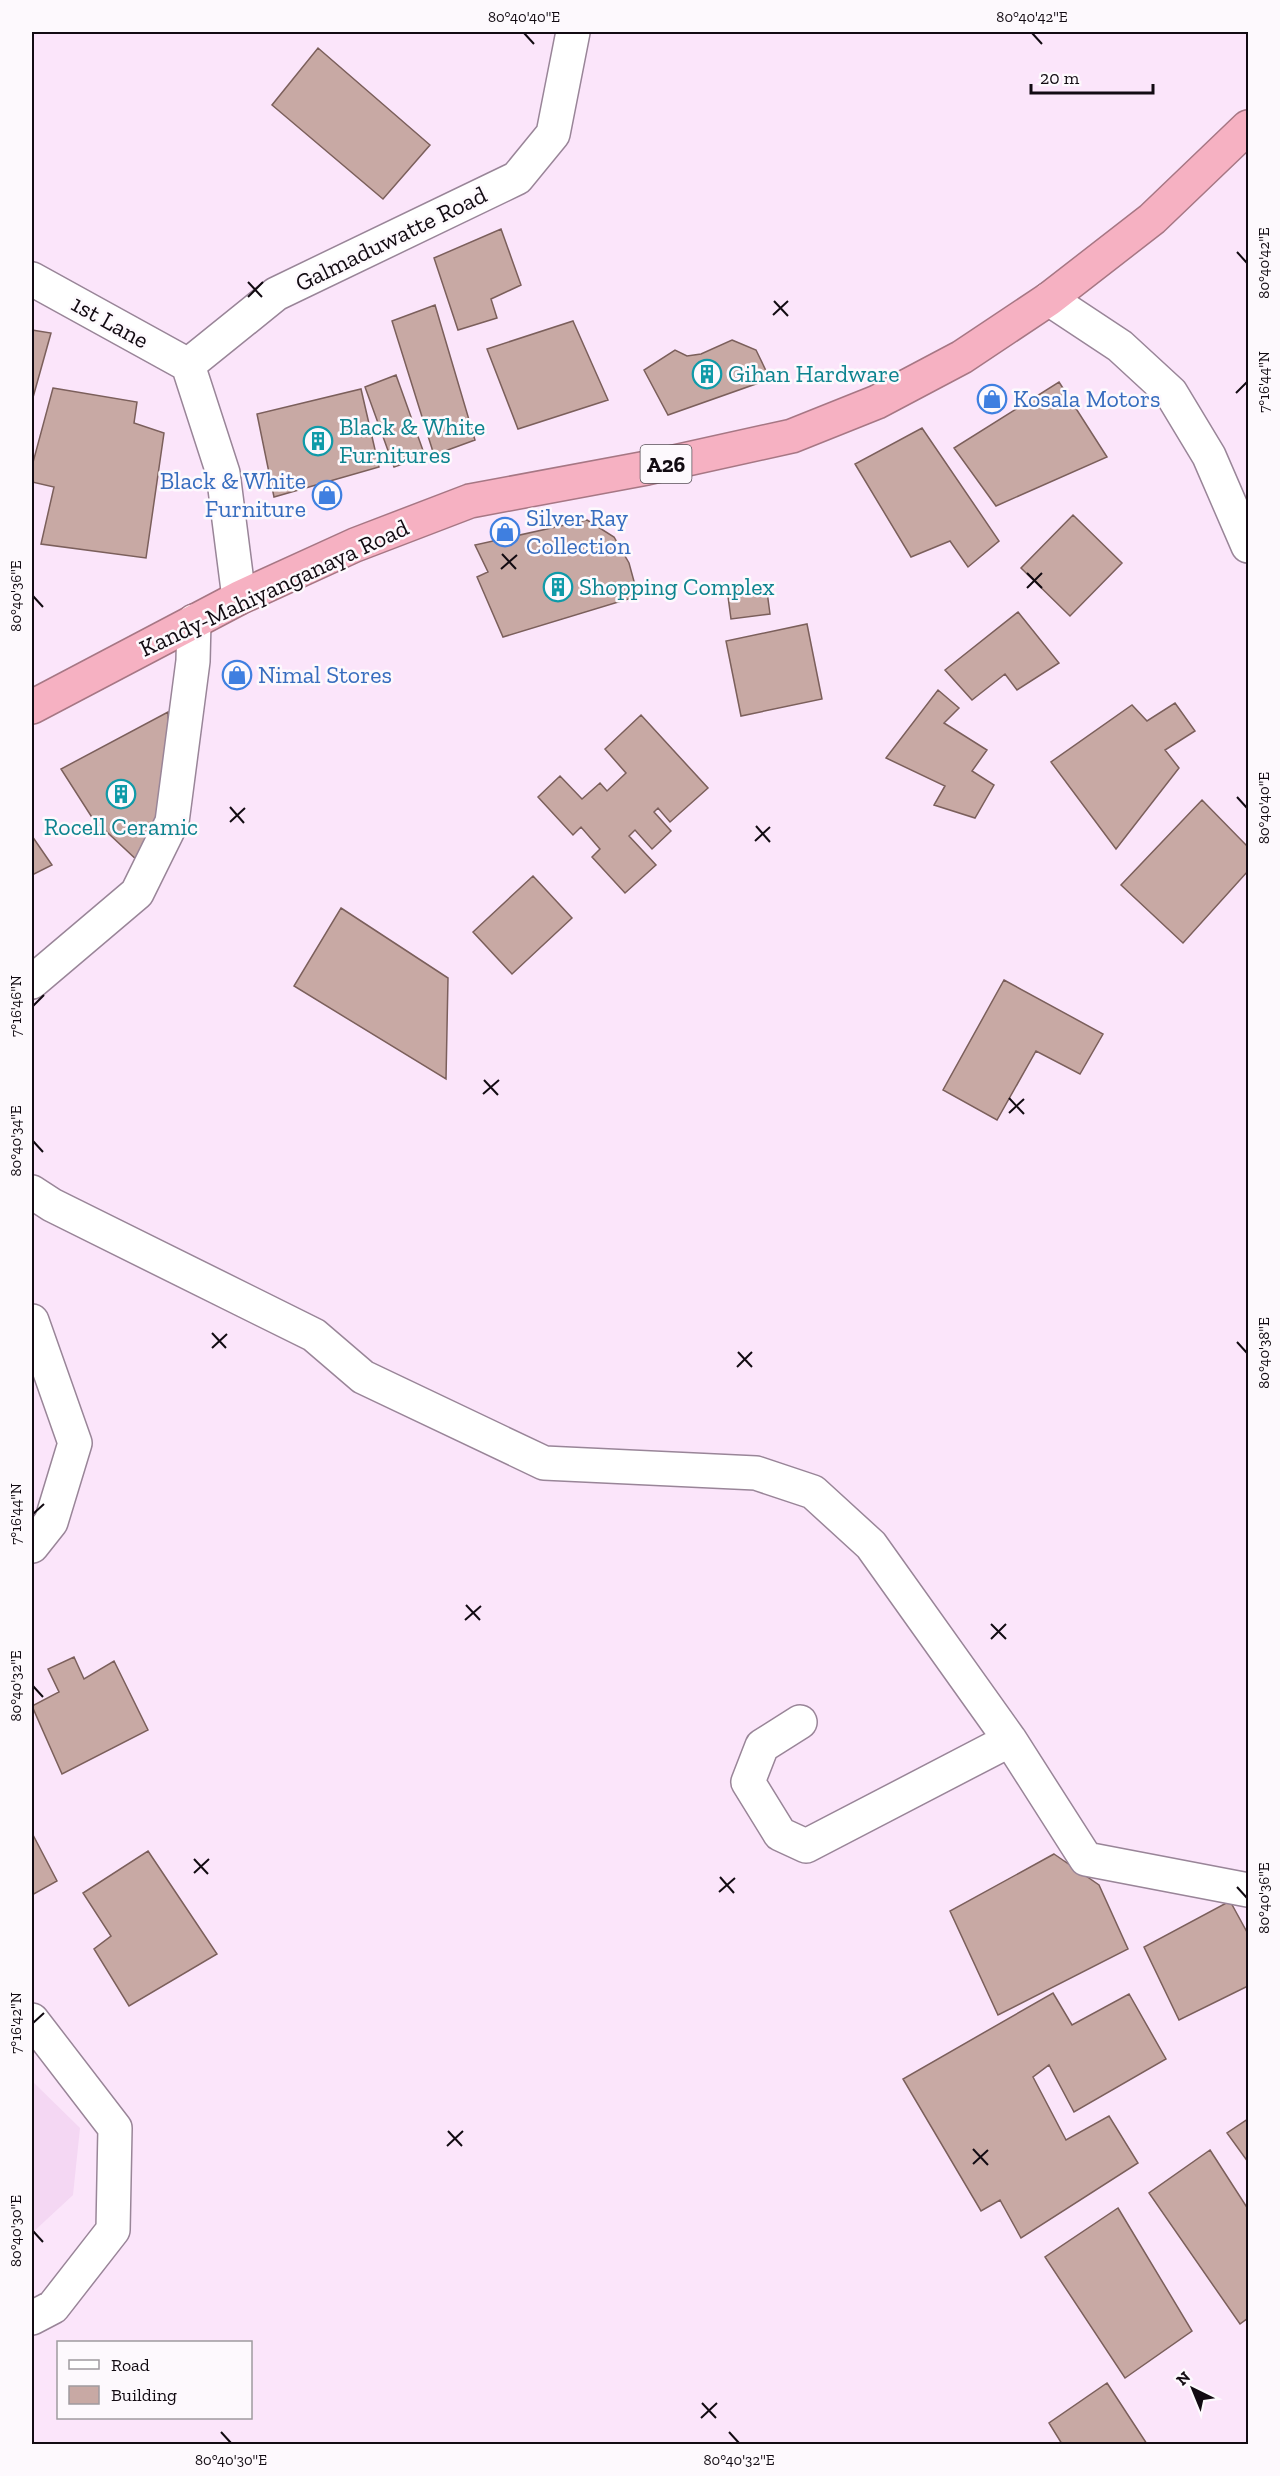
<svg xmlns="http://www.w3.org/2000/svg" width="1280" height="2476" font-family="'Zilla Slab',serif">
	<style>
		.built { fill: #f4d7f3 }
		.building { fill: #c8a9a4; stroke: #7b5f5b; stroke-width: 1.5 }
		.lines { fill: none; stroke-linecap: round; stroke-linejoin: round }
		.minor-casing { stroke: #998598; stroke-width: 36 }
		.highway-casing { stroke: #a67784; stroke-width: 36 }
		.minor { stroke: #fff; stroke-width: 33 }
		.highway { stroke: #f6b1c2; stroke-width: 33 }
		.ticks { fill: none; stroke: #120b12; stroke-width: 2 }
		.labels { text-anchor: middle; stroke-width: 5; stroke-linejoin: round; paint-order: stroke }
		.shield { fill: #fdf9fd; stroke: #585258; stroke-width: 1.5 }
		.shield-label { font-size: 22px; font-weight: bold; fill: #120b12 }
		.street-label { font-size: 24px; fill: #120b12; stroke: #fdf9fd }
		.culture-label { font-size: 24px; fill: #0d838f; stroke: #fdf9fd; text-anchor: start }
		.shop-label { font-size: 24px; fill: #366cbe; stroke: #fdf9fd; text-anchor: start }
		.neatline { fill: none; stroke: #120b12; stroke-width: 2 }
		.ticks-label { font-size: 15px; text-anchor: middle; fill: #120b12 }
	</style>
	<rect width="100%" height="100%" fill="#fbe5fa"/>
	<!-- built -->
	<path class="built" d="M32,2081L80,2128L73,2195L32,2233Z"/>
	<!-- building -->
	<path class="building" d="M318,48L430,145L383,199L272,105Z
		M501,229L521,285L491,299L497,318L458,330L434,258Z
		M435,305L475,440L434,455L392,321Z
		M573,321L608,400L518,429L487,349Z
		M32,330L51,333L32,401Z
		M732,340L756,350L770,379L668,415L644,370L675,350L687,356L701,354Z
		M396,375L425,456L394,467L365,387Z
		M1059,382L1107,457L996,506L954,448Z
		M53,388L137,402L134,423L164,433L146,558L41,544L54,487L32,482V466Z
		M361,389L379,467L274,497L257,414Z
		M922,428L999,541L968,567L950,541L911,557L855,464Z
		M1073,515L1122,563L1070,616L1021,568Z
		M587,520L614,537L629,563L638,596L503,637L477,577L488,572L475,545Z
		M766,584L770,614L731,619L727,589Z
		M1018,612L1059,663L1017,690L1005,674L972,700L945,670Z
		M807,624L822,699L741,716L726,641Z
		M938,690L959,708L944,723L987,750L972,771L994,785L975,818L934,805L945,786L886,758Z
		M1175,703L1195,731L1165,750L1179,768L1116,849L1051,762L1132,705L1147,721Z
		M168,712L170,759L158,828L139,862L93,819L61,769Z
		M641,715L708,788L670,822L658,808L654,812L671,831L652,849L635,830L629,836L656,865L625,893L592,857L600,849L581,827L573,835L538,797L560,776L582,799L600,783L607,791L626,773L605,749Z
		M1202,800L1248,847V871L1183,943L1121,885Z
		M32,836L52,865L32,875Z
		M533,876L572,918L512,974L473,932Z
		M341,908L448,978L446,1079L294,986Z
		M1004,980L1103,1034L1080,1074L1036,1051L997,1120L943,1090Z
		M74,1657L84,1679L114,1661L148,1730L62,1774L32,1706L59,1692L48,1669Z
		M32,1833L57,1881L32,1895Z
		M148,1851L217,1954L129,2006L94,1949L111,1936L83,1893Z
		M1054,1854L1099,1885L1128,1949L998,2015L950,1911Z
		M1230,1901L1248,1934V1986L1179,2020L1144,1947Z
		M1053,1993L1072,2025L1129,1994L1166,2059L1074,2112L1049,2065L1033,2077L1066,2140L1109,2116L1138,2163L1021,2238L1000,2200L981,2211L903,2079Z
		M1248,2119V2162L1227,2133Z
		M1210,2150L1248,2209V2318L1240,2324L1149,2193Z
		M1118,2208L1192,2331L1125,2378L1045,2257Z
		M1107,2383L1147,2444H1062L1049,2423Z"/>
	<g class="lines">
		<!-- minor casing -->
		<g class="minor-casing">
			<path id="minor" d="M32,279L188,365
				M1049,299L1120,346L1171,393L1209,456L1248,546
				M239,598L223,473L188,365L276,294L517,178L553,134L573,32
				M32,982L137,893L172,822L193,661L194,621
				M32,1192L52,1205L314,1335L363,1377L544,1463L756,1473L813,1492L871,1545L1010,1740L1086,1859L1248,1890
				M32,1321L75,1443L51,1522L32,1546
				M800,1722L762,1746L748,1782L780,1834L806,1846L1010,1740
				M32,2020L115,2128L113,2230L53,2307L32,2318"/>
		</g>
		<!-- highway casing -->
		<g class="highway-casing">
			<path id="highway" d="M32,707L239,598L355,545L470,501L647,468L792,436L877,402L962,357L1049,299L1152,219L1248,127"/>
		</g>
		<!-- minor -->
		<use href="#minor" class="minor"/>
		<!-- highway -->
		<use href="#highway" class="highway"/>
	</g>
	<!-- ticks -->
	<path class="ticks" d="M524,33L534,44M1032,33L1042,44M1237,252L1247,263M248,282L262,297M248,297L263,282M774,301L788,316M773,315L788,301M1236,393L1247,382M502,554L516,569M501,569L517,555M1027,573L1042,588M1027,588L1042,573M33,596L43,607M1237,797L1247,808M230,807L244,823M230,822L245,808M756,826L770,842M755,841L770,827M33,1006L44,995M484,1080L498,1095M483,1094L499,1080M1009,1098L1024,1114M1009,1113L1024,1099M33,1141L43,1152M212,1333L226,1348M1237,1342L1247,1353M212,1348L227,1334M738,1352L752,1367M737,1367L752,1352M33,1514L44,1504M466,1605L480,1620M465,1620L481,1606M991,1624L1006,1639M991,1639L1006,1624M33,1686L43,1697M194,1859L208,1874M194,1873L209,1859M720,1877L734,1893M1237,1887L1247,1898M719,1892L735,1878M33,2023L44,2013M448,2131L462,2146M447,2146L463,2131M973,2149L988,2165M973,2164L988,2150M33,2231L43,2242M702,2403L716,2418M701,2418L717,2403M221,2432L231,2443M729,2432L739,2443"/>
	<!-- icons -->
	<defs>
		<g id="building-ring" transform="scale(1.5)"><circle r="9.5" fill="#fdf9fd" stroke="#0f9aa8" stroke-width="1.5"/><path d="M-4-6H4V6H1V3H-1V6H-4ZM-2.5-4.3h1.7v1.8h-1.7ZM.8-4.3h1.7v1.8H.8ZM-2.5-1h1.7V.8h-1.7ZM.8-1h1.7V.8H.8Z" fill="#0f9aa8"/></g>
		<g id="shop-ring" transform="scale(1.5)"><circle r="9.5" fill="#fdf9fd" stroke="#3f7fe0" stroke-width="1.5"/><path d="M-5-2.5h2.3a2.7 3.5 0 0 1 5.4 0H5L5.5 6h-11ZM-1.5-2.5h3a1.5 2.3 0 0 0-3 0Z" fill="#3f7fe0"/></g>
	</defs>
	<g fill-rule="evenodd">
		<use href="#building-ring" x="707" y="374"/>
		<use href="#shop-ring" x="992" y="399"/>
		<use href="#building-ring" x="318" y="441"/>
		<use href="#shop-ring" x="327" y="495"/>
		<use href="#shop-ring" x="505" y="532"/>
		<use href="#building-ring" x="558" y="587"/>
		<use href="#shop-ring" x="237" y="675"/>
		<use href="#building-ring" x="121" y="794"/>
	</g>
	<g class="labels">
		<!-- shield labels -->
		<rect class="shield" x="640.5" y="445" width="51" height="38" rx="4.5"/>
		<g class="shield-label">
			<text x="666" y="472">A26</text>
		</g>
		<!-- street labels -->
		<g class="street-label">
			<text transform="translate(391 239) rotate(-26)" y="8">Galmaduwatte Road</text>
			<text transform="translate(110 322) rotate(29)" y="8">1st Lane</text>
			<text transform="translate(274 588) rotate(-25)" y="8">Kandy-Mahiyanganaya Road</text>
		</g>
		<!-- culture labels -->
		<g class="culture-label">
			<text x="728" y="382">Gihan Hardware</text>
			<text x="339" y="435">Black &amp; White<tspan x="339" dy="28">Furnitures</tspan></text>
			<text x="579" y="595">Shopping Complex</text>
			<text x="121" y="835" text-anchor="middle">Rocell Ceramic</text>
		</g>
		<!-- shop labels -->
		<g class="shop-label">
			<text x="1013" y="407">Kosala Motors</text>
			<text x="306" y="489" text-anchor="end">Black &amp; White<tspan x="306" dy="28">Furniture</tspan></text>
			<text x="526" y="526">Silver Ray<tspan x="526" dy="28">Collection</tspan></text>
			<text x="258" y="683">Nimal Stores</text>
		</g>
	</g>
	<!-- border -->
	<rect width="1280" height="2476" fill="none" stroke="#fdf9fd" stroke-width="66"/>
	<!-- legend -->
	<rect x="57" y="2341" width="195" height="78" fill="#fdf9fd" stroke="#9f9a9f" stroke-width="1.5"/>
	<rect x="69" y="2360" width="30" height="9" fill="#ffffff" stroke="#9f9a9f" stroke-width="1.5"/>
	<text x="111" y="2371" font-size="18" fill="#120b12">Road</text>
	<rect x="69" y="2386" width="30" height="18" fill="#c8a9a4" stroke="#9f9a9f" stroke-width="1.5"/>
	<text x="111" y="2401" font-size="18" fill="#120b12">Building</text>
	<!-- north arrow -->
	<g transform="translate(1193 2389) rotate(317)" stroke="#fdf9fd" stroke-width="4.5" paint-order="stroke">
	<path d="M0-4.5L10 22L0 15L-10 22Z" fill="#120b12"/>
	<text y="-9" font-size="16" font-weight="bold" text-anchor="middle" fill="#120b12">N</text>
	</g>
	<!-- scale -->
	<path d="M1031 84v9h122v-9" fill="none" stroke="#120b12" stroke-width="3"/>
	<text x="1040" y="84" font-size="18" fill="#120b12" stroke="#fdf9fd" stroke-width="4.5" paint-order="stroke">20 m</text>
	<rect x="33" y="33" width="1214" height="2410" class="neatline"/>
	<g class="ticks-label">
		<text x="524" y="22">80°40'40"E</text>
		<text x="1032" y="22">80°40'42"E</text>
		<text transform="translate(1264 263) rotate(-90)" y="5">80°40'42"E</text>
		<text transform="translate(1264 382) rotate(-90)" y="5">7°16'44"N</text>
		<text transform="translate(16 596) rotate(-90)" y="5">80°40'36"E</text>
		<text transform="translate(1264 808) rotate(-90)" y="5">80°40'40"E</text>
		<text transform="translate(16 1006) rotate(-90)" y="5">7°16'46"N</text>
		<text transform="translate(16 1141) rotate(-90)" y="5">80°40'34"E</text>
		<text transform="translate(1264 1353) rotate(-90)" y="5">80°40'38"E</text>
		<text transform="translate(16 1514) rotate(-90)" y="5">7°16'44"N</text>
		<text transform="translate(16 1686) rotate(-90)" y="5">80°40'32"E</text>
		<text transform="translate(1264 1898) rotate(-90)" y="5">80°40'36"E</text>
		<text transform="translate(16 2023) rotate(-90)" y="5">7°16'42"N</text>
		<text transform="translate(16 2231) rotate(-90)" y="5">80°40'30"E</text>
		<text x="231" y="2465">80°40'30"E</text>
		<text x="739" y="2465">80°40'32"E</text>
	</g>
</svg>
